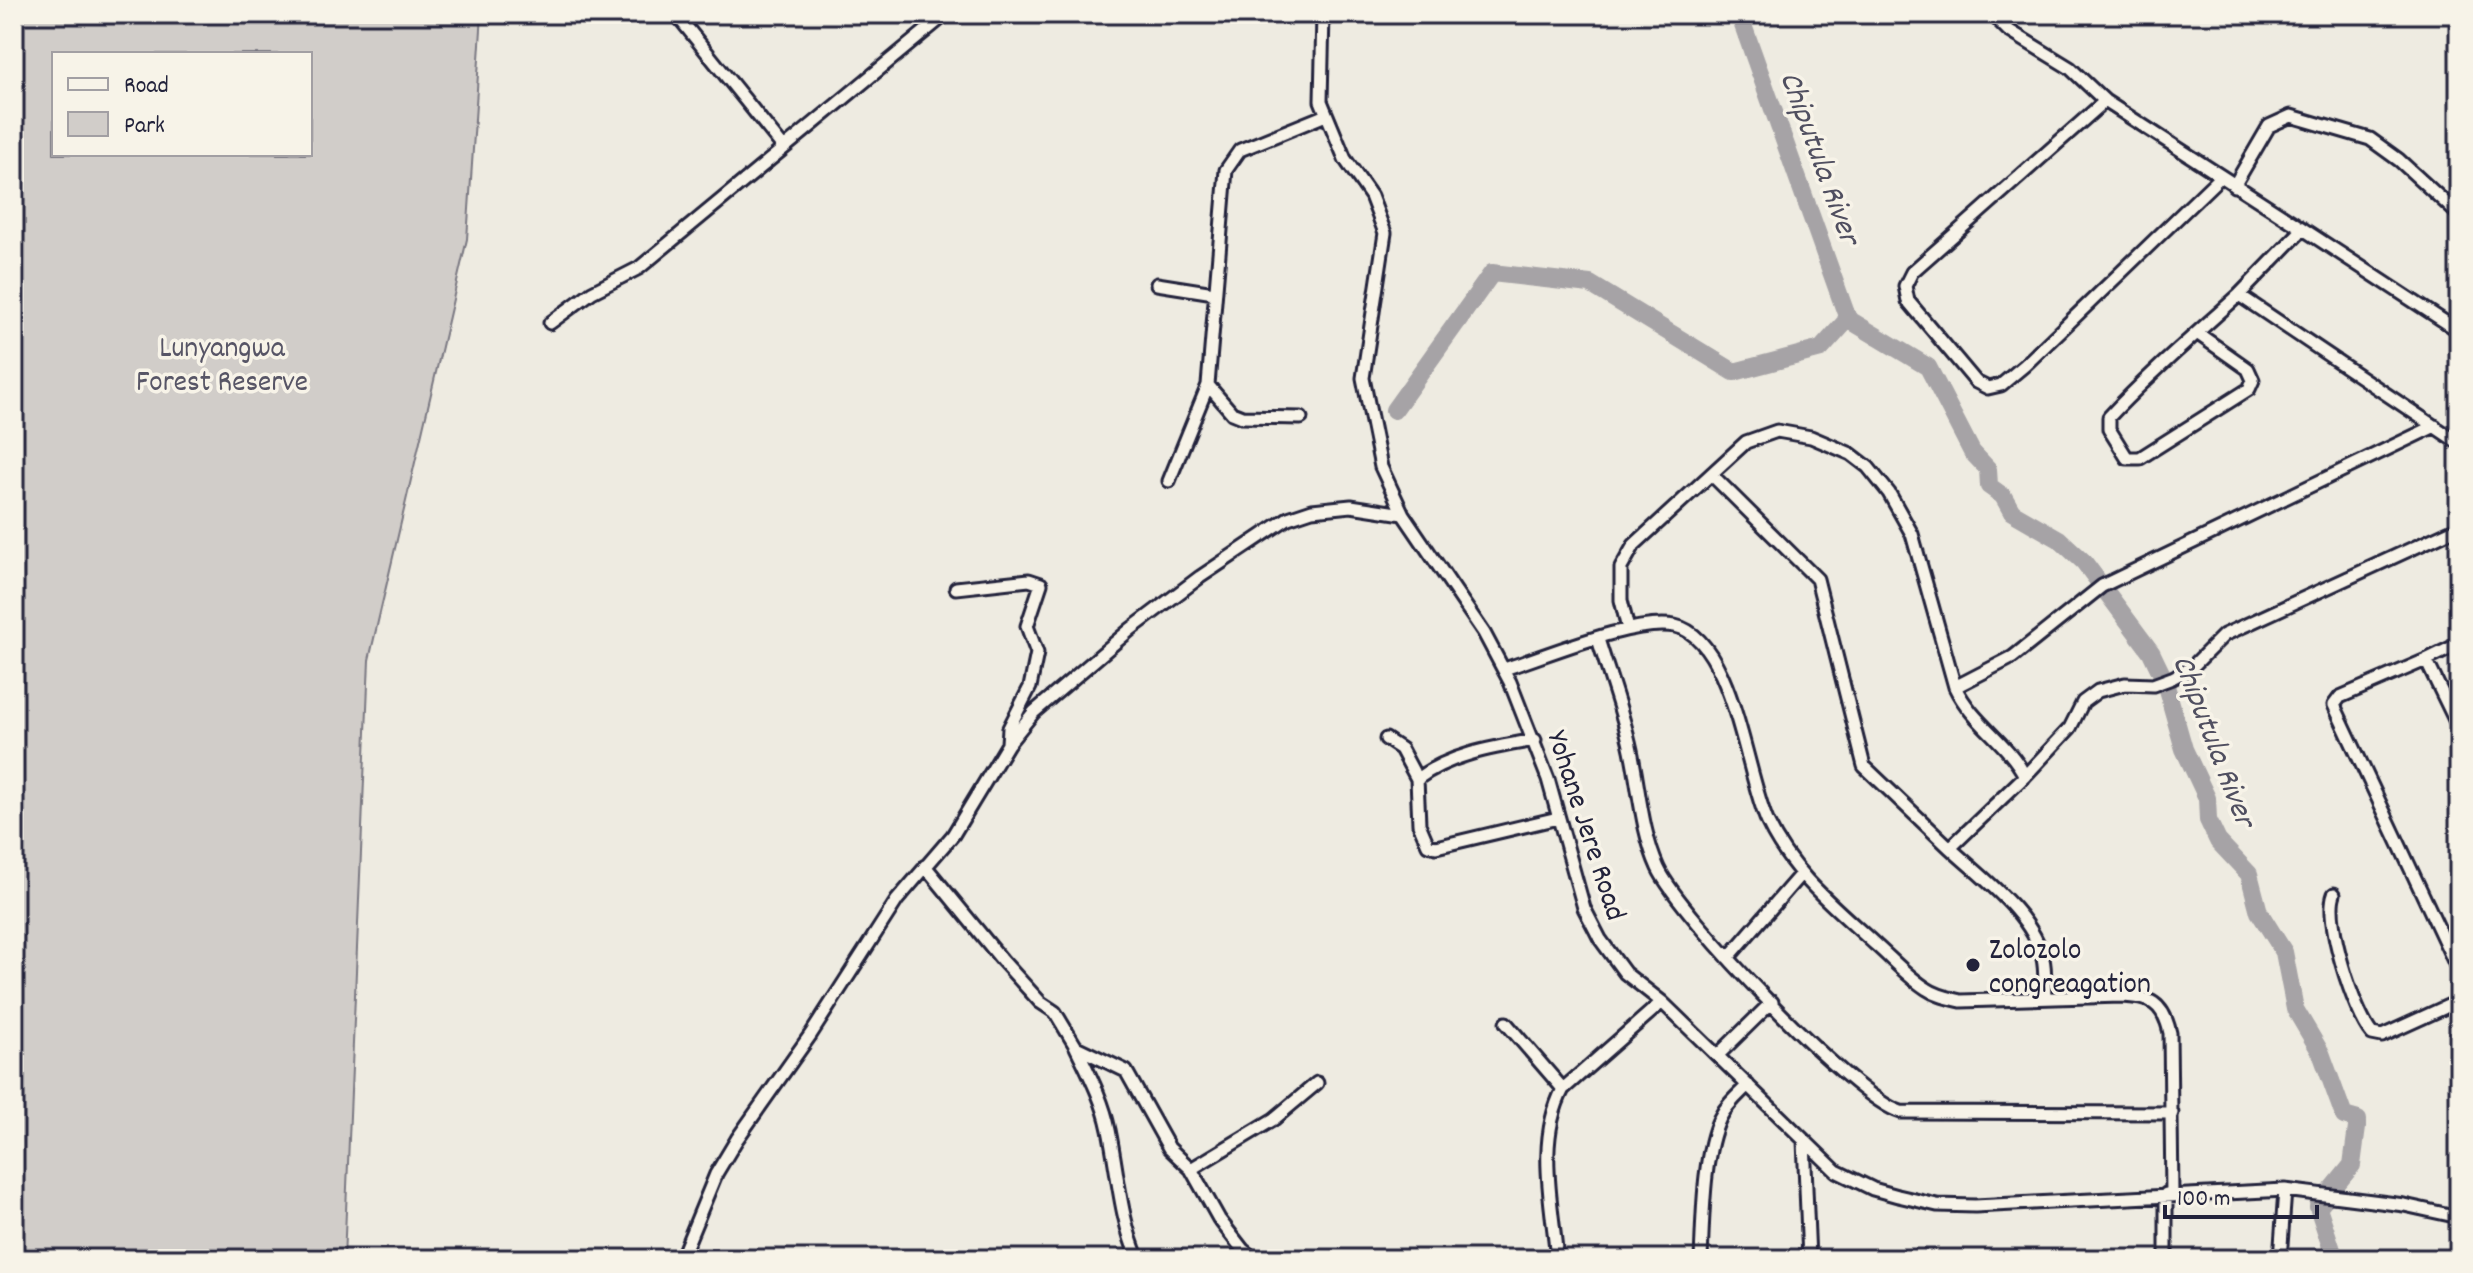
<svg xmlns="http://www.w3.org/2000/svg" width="2473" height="1273" font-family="Dekko,sans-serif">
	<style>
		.green { fill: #d1cdc9; stroke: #7a7882; stroke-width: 2; fill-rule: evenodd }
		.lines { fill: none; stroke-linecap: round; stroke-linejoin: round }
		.river { stroke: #a6a3a6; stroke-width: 18 }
		.street-casing { stroke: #22223b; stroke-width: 17 }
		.street { stroke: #f7f3e8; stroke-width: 11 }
		.poi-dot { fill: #22223b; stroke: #f7f3e8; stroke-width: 3 }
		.labels { text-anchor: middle; stroke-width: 7; stroke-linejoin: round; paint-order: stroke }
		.park-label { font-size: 30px; fill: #575566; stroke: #f7f3e8 }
		.street-label { font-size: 30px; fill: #22223b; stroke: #f7f3e8 }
		.poi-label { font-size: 30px; fill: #22223b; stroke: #f7f3e8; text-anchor: start }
		.water-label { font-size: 32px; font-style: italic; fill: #504f60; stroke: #f7f3e8 }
	</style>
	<rect width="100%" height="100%" fill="#eeebe1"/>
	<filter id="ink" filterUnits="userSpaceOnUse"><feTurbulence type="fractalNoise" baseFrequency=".0125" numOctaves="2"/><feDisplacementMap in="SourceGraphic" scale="16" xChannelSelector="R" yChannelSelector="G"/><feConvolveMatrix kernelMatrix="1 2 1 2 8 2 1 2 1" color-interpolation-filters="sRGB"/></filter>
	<g filter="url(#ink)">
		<!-- green -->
		<path class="green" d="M14,14H482L467,239L369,660L344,1259H14ZM54,54H310V154H54Z"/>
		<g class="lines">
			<!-- river -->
			<path class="river" d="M1739,14L1848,319L1928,367L1972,452L1988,469L1989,486L2003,496L2012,512L2059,539L2084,562L2151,652L2164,679L2184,749L2207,798L2208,820L2218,841L2249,874L2259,912L2284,952L2295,1009L2321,1053L2344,1116L2358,1120L2352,1165L2318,1207L2335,1259
				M1394,410L1492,273L1590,284L1734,372L1821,349L1848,319"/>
			<!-- street casing -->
			<g class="street-casing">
				<path id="street" d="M676,14L783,147
					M1323,14L1321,101L1345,159L1371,196L1385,233L1363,378L1381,467L1403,514L1484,633L1510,682L1548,779L1584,908L1600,939L1625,973L1662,1002L1836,1171L1873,1189L1898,1196L1937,1205L1975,1206L2285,1190L2404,1205L2459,1217
					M1992,14L2008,30L2070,68L2105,101L2303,229L2239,295L2459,443
					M2105,101L1912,272L1905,286L1908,301L1976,382L1988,388L2001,385L2025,365L2220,177
					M2234,186L2269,126L2291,116L2370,139L2399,160L2459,215
					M2303,229L2459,331
					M1157,284L1214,293
					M550,323L592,292L639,268L946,14
					M2197,333L2248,369L2253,380L2249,389L2140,458H2127L2109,429V417C2149,374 2195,335 2239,295
					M1208,385L1232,413L1242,417L1301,418
					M1712,475L1817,579L1864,766L1950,848
					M1169,481L1208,385L1226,170L1240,150L1326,115
					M956,588L1029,580L1041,584L1027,626L1037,653L1030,687L1009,728L1008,743
					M1628,629L1621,600V568L1634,545L1746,442L1777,431L1811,437L1851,454L1868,467L1889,493L1912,534L1955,687C1973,724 2007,741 2025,776L1950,848C1982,878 2033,914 2043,959C2046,971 2044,985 2045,997
					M1598,639C1609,675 1623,712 1631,750C1639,788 1642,833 1658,868C1680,915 1854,1099 1901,1112L2172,1113
					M2426,660L2459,644
					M1504,669C1546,656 1634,618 1675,626C1733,638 1746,776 1768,823C1792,874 1836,908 1876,945C1893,960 1908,977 1927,989C1937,996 1949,998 1961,1001L2121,996C2150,997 2163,1002 2170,1033L2172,1194
					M1955,687L2013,657L2102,586L2435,426
					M2459,728L2426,660L2340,697L2334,705L2459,972
					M1386,739L1401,749L1417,779
					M1535,740C1495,747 1450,754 1417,779L1419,824L1428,845L1436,847L1558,818
					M2025,776L2070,728L2083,702L2098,691L2125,684L2153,685L2172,678L2191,668L2224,635L2459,527
					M925,866L1002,960L1040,1002L1055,1012L1076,1047L1126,1071L1169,1148L1191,1169L1219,1219L1243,1250L1255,1259
					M2334,894C2324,920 2354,1013 2372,1034L2382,1036L2459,1001
					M1728,958L1800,875
					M1506,1023L1563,1089
					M1076,1047C1089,1074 1103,1100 1109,1130C1118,1173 1120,1218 1138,1259
					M1718,1055L1772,1002
					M1804,1141L1809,1259
					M1191,1169L1274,1119L1317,1083
					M681,1259L716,1174L737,1139L811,1034L897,900L953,835L1008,744L1034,712L1131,629L1200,577L1288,518L1312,510L1351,506L1403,514
					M1557,1259C1552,1203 1536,1141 1563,1089L1662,1002
					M1701,1259C1703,1218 1703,1154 1720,1118C1727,1104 1738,1095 1748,1085
					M2166,1259V1194
					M2280,1259L2285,1190"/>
			</g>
			<!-- street -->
			<use href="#street" class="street"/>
		</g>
	</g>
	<!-- markers -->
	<circle class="poi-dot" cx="1973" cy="965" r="8"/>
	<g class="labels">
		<!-- park labels -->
		<g class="park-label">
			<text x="222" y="356">Lunyangwa<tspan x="222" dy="34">Forest Reserve</tspan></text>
		</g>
		<!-- street labels -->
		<g class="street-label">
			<text transform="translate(1588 825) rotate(72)" y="10">Yohane Jere Road</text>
		</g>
		<!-- poi labels -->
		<g class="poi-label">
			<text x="1989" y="958">Zolozolo<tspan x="1989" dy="34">congreagation</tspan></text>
		</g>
		<!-- water labels -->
		<g class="water-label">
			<text transform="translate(1822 157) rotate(70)" y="11">Chiputula River</text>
			<text transform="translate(2216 740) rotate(69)" y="11">Chiputula River</text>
		</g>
	</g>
	<!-- margin -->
	<rect width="2473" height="1273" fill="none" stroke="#f7f3e8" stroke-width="48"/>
	<rect x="24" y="24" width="2425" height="1225" fill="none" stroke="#22223b" stroke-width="3" filter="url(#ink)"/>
	<!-- legend -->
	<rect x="52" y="52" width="260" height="104" fill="#f7f3e8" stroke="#a29fa3" stroke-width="2"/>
	<rect x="68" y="78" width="40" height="12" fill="#f7f3e8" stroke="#a29fa3" stroke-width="2"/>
	<text x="124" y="92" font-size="24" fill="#22223b">Road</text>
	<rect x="68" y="112" width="40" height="24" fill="#d1cdc9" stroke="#a29fa3" stroke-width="2"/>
	<text x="124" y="132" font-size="24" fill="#22223b">Park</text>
	<!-- scale -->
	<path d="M2165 1205v12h152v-12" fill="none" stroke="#22223b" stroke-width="4"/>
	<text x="2177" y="1205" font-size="24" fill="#22223b" stroke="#f7f3e8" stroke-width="6" paint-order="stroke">100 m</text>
</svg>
